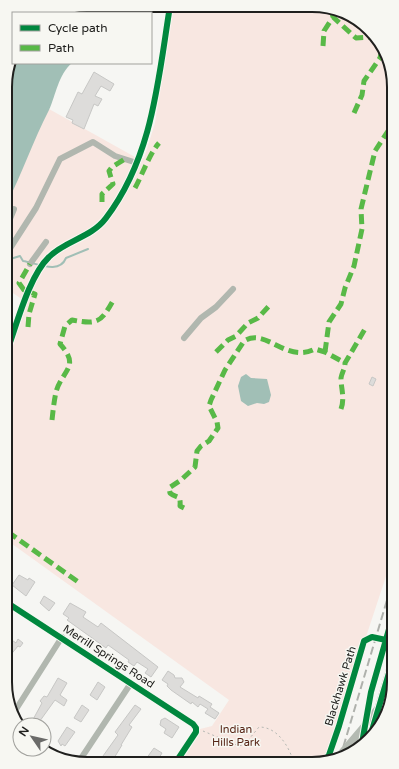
<svg xmlns="http://www.w3.org/2000/svg" width="399" height="769" font-family="'Varela Round',sans-serif">
	<style>
		.green { fill: #f8e7e1 }
		.water { fill: #a1bfb6 }
		.lines { fill: none; stroke-linecap: round; stroke-linejoin: round }
		.stream { stroke: #a1bfb6; stroke-width: 2 }
		.building { fill: #dddcda; stroke: #c7c7c5 }
		.path { stroke: #b4b7b2; stroke-width: 1; stroke-dasharray: 2 3; stroke-linecap: butt }
		.minor { stroke: #b1b7af; stroke-width: 6 }
		.major { stroke: #b4bab2; stroke-width: 8 }
		.rail { stroke: #afb1ac; stroke-width: 2; stroke-dasharray: 8 4; stroke-linecap: butt }
		.major-bridge { stroke: #b4bab2; stroke-width: 8 }
		.quiet { stroke: #58b947; stroke-width: 5; stroke-dasharray: 10 5; stroke-linecap: butt }
		.cycleway-casing { stroke: #f7f7f2; stroke-width: 8 }
		.cycleway { stroke: #00873e; stroke-width: 6 }
		.labels { text-anchor: middle; stroke-width: 3; stroke-linejoin: round; paint-order: stroke }
		.street-label { font-size: 11px; fill: #20201e; stroke: #f7f7f2 }
		.park-label { font-size: 11px; fill: #572516; stroke: #f7f7f2 }
		.rim { fill: none; stroke: #20201e; stroke-width: 2 }
	</style>
	<rect width="100%" height="100%" fill="#f6f6f3"/>
	<!-- green -->
	<path class="green" d="M173,6L328,7L366,25L390,61L393,555L331,743L324,760L181,762L200,733V729L212,726L229,700L8,541L7,364L26,302L7,289L6,205L33,141L49,109L135,157L144,158L155,123Z"/>
	<!-- water -->
	<path class="water" d="M80,6V13H53L56,11Z
		M13,52V63H72C58,75 56,95 49,110C33,141 22,174 6,205V77Z
		M246,374L251,378L267,379L271,395L269,402L264,404L257,403L248,406L241,401L238,386L241,377Z"/>
	<g class="lines">
		<!-- stream -->
		<path class="stream" d="M7,260L20,256L23,261C37,263 59,275 66,258L88,249"/>
	</g>
	<!-- building -->
	<path class="building" d="M106,5H119L118,13L104,11Z
		M94,72L114,84L110,91L101,86L95,96L102,99L98,106L94,104L84,129L72,123L73,120L66,117L78,92L82,94Z
		M372,377L376,379L373,386L369,384Z
		M19,575L28,580L29,578L35,582L26,596L12,585Z
		M44,596L55,603L49,611L40,603Z
		M70,603L86,612L83,617L98,627L101,623L158,667L151,677L145,673L148,669L137,662L134,666L128,662L129,660L108,645L106,648L67,620L69,618L63,614Z
		M9,638L16,643L18,639L23,643L20,647L18,646L9,657Z
		M168,671L174,675L175,678H182L184,682L180,687L198,698L199,696L212,704L210,707L219,713L215,719L205,713L208,709L200,704L198,707L192,702L191,704L171,690L167,686L168,684L162,680Z
		M58,678L67,683L60,695L67,700L64,706L55,700L37,725H30L42,703L40,701L44,696L47,697Z
		M98,682L105,687L97,700L90,695Z
		M82,705L89,710L81,722L74,718Z
		M135,705L141,709L129,725L132,727L121,745H122L111,763H98L118,735L115,732Z
		M165,718L179,727L172,738L164,733L166,729L160,725L161,720Z
		M67,727L75,732L65,746L62,744L61,746L58,741Z
		M154,748L162,753L159,758L157,757L152,762L146,759Z"/>
	<g class="lines">
		<!-- path -->
		<path class="path" d="M6,201H8
			M203,731L239,746L245,744L259,727C277,727 288,745 293,760"/>
		<!-- minor -->
		<path class="minor" d="M7,226L14,209
			M7,253L36,208L60,159L93,142L115,156L137,163
			M30,264L46,242
			M184,338L201,318L216,307L233,289
			M7,351C17,324 29,276 49,257C66,240 91,238 106,218C153,156 158,80 170,6
			M9,604L193,724L196,728V732L176,762
			M13,714L62,637
			M78,763L131,683"/>
		<!-- major -->
		<path class="major" d="M370,737L394,656"/>
		<!-- rail -->
		<path class="rail" d="M340,758L393,580"/>
		<!-- major-bridge -->
		<path class="major-bridge" d="M336,760L364,727L394,688"/>
		<!-- quiet -->
		<path class="quiet" d="M331,8L333,17
			M323,46L324,31L333,17L356,38L374,37
			M354,113L362,95L364,81L380,58L382,49
			M135,188C142,175 150,153 159,143
			M102,202V194L113,184L109,171L112,167L125,159
			M28,327L29,314L35,294L24,290L19,283L30,264
			M216,352L228,340L236,336L248,323L258,318L269,306
			M325,352L329,322L341,304L345,288L354,266L362,229L361,209L375,151L390,128
			M341,409C345,398 341,389 341,378C342,372 345,369 345,363L365,329
			M52,420C53,411 54,401 56,392C62,370 81,367 60,344L65,326L72,320C99,325 101,322 114,299
			M184,508L180,506C181,494 177,499 170,493L169,488L181,480L195,467L197,451L201,446L209,441L218,428L217,422L209,406L211,400L225,370L244,341C266,327 286,364 315,349L325,352L345,363
			M8,532L81,584"/>
		<!-- cycleway casing -->
		<g class="cycleway-casing">
			<path id="cycleway" d="M7,351C17,324 29,276 49,257C66,240 91,238 106,218C153,156 158,80 170,6
				M9,604L193,724L196,728V732L176,762
				M370,737L394,656
				M362,743L371,692L393,615
				M325,760L329,755L339,726L364,641L372,637L386,640"/>
		</g>
		<!-- cycleway -->
		<use href="#cycleway" class="cycleway"/>
	</g>
	<g class="labels">
		<!-- street labels -->
		<g class="street-label">
			<text transform="translate(109 656) rotate(33)" y="4">Merrill Springs Road</text>
			<text transform="translate(340 686) rotate(-73)" y="4">Blackhawk Path</text>
		</g>
		<!-- park labels -->
		<g class="park-label">
			<text x="236" y="733">Indian<tspan x="236" dy="13">Hills Park</tspan></text>
		</g>
	</g>
	<!-- crop -->
	<path d="M0 0H399V769H0ZM87 12H312A75 75 0 0 1 387 87V682A75 75 0 0 1 312 757H87A75 75 0 0 1 12 682V87A75 75 0 0 1 87 12Z" fill="#f7f7f2" fill-rule="evenodd"/>
	<path class="rim" d="M87 12H312A75 75 0 0 1 387 87V682A75 75 0 0 1 312 757H87A75 75 0 0 1 12 682V87A75 75 0 0 1 87 12Z"/>
	<!-- legend -->
	<rect x="12" y="12" width="140" height="52" fill="#f7f7f2" stroke="#a1a19d"/>
	<rect x="20" y="25" width="20" height="6" fill="#00873e" stroke="#a1a19d"/>
	<text x="48" y="32" font-size="12" fill="#20201e">Cycle path</text>
	<rect x="20" y="45" width="20" height="6" fill="#58b947" stroke="#a1a19d"/>
	<text x="48" y="52" font-size="12" fill="#20201e">Path</text>
	<!-- north arrow -->
	<g transform="translate(32 737) rotate(304)"><circle r="19" fill="#f7f7f2" stroke="#a1a19d"/>
	<path d="M0-3L7 15L0 10L-7 15Z" fill="#6b6b69"/>
	<text y="-6" font-size="11" font-weight="bold" text-anchor="middle" fill="#20201e">N</text>
	</g>
</svg>
